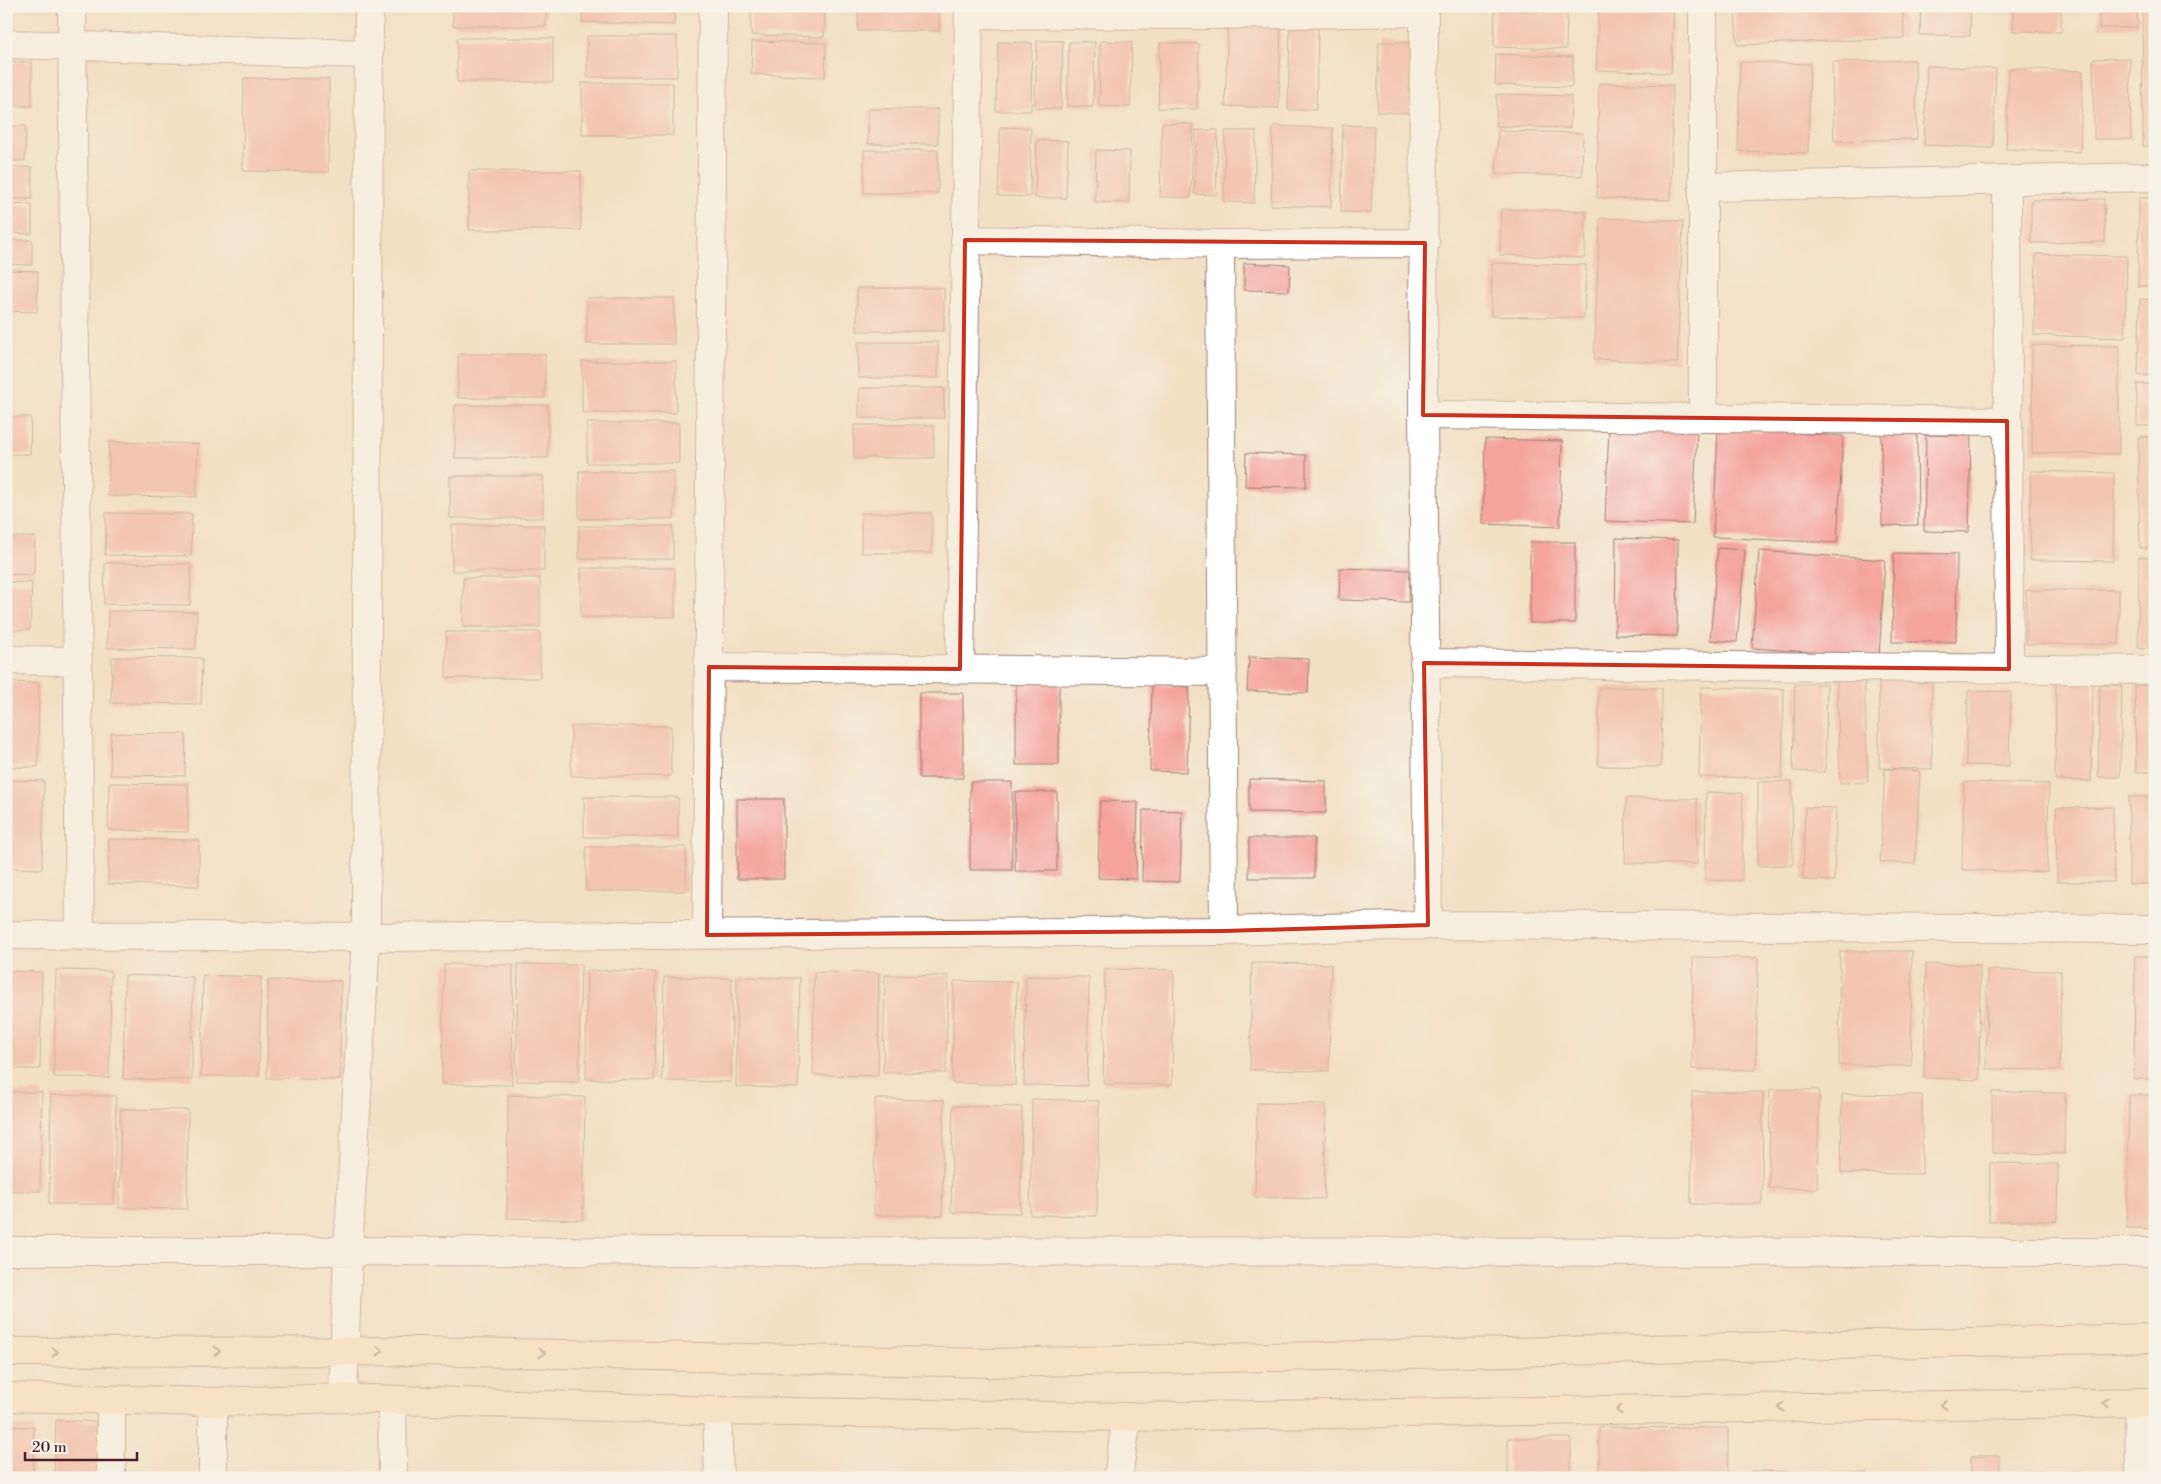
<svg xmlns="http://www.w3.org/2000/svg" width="2161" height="1484" font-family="'Libre Bodoni',serif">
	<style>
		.building { fill: #f4a49d }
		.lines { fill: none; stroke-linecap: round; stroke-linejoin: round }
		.street-casing { stroke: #9e8078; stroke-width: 30 }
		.secondary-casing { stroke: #9e8078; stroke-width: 30 }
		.street { stroke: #fff; stroke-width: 28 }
		.secondary { stroke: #ffe4c6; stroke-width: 28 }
		.oneway { stroke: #a48278 }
		.marked { fill: none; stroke: #c8321e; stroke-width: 4; stroke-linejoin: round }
	</style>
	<rect width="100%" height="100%" fill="#f7f3e8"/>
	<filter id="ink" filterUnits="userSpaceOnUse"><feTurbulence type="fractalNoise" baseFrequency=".02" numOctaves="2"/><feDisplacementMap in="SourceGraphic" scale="10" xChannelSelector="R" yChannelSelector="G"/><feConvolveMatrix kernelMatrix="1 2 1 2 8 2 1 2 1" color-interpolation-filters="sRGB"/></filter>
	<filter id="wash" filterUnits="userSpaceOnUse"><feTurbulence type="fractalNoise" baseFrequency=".0096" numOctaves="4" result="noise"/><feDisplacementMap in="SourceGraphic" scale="20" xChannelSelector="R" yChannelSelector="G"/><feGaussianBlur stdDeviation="1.12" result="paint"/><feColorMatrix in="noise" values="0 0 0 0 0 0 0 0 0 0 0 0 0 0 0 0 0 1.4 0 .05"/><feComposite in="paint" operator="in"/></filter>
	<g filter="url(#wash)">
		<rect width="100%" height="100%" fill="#f2e0c5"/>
		<g id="blocks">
			<!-- building -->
			<path class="building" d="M453,6H546V26H453Z
				M582,6H675L674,25L582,22Z
				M751,6H825L824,37L751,35Z
				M858,6H939V31H858Z
				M1599,6H1674L1671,73L1596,70Z
				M1735,6H1903L1904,38L1737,45Z
				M1921,6H1971L1970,36L1920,35Z
				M2013,6H2061V32L2013,31Z
				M2099,6H2137L2138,27L2099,28Z
				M2142,6H2155V146H2143Z
				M1495,10L1567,12L1566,49L1494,47Z
				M1228,19L1281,21L1279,108L1225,106Z
				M1290,28H1318L1316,110H1288Z
				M587,36H677V77H587Z
				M457,38H553V82H457Z
				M752,41L826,43L825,77L751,74Z
				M1037,41H1063L1061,109L1035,108Z
				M1100,41L1132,42L1130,107L1099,106Z
				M998,42L1032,43L1031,111H996Z
				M1069,42H1095L1093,107L1067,106Z
				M1379,42L1412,43L1410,113L1377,112Z
				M1160,43L1199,44L1197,109L1158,108Z
				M1496,54L1573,57L1572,87L1495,85Z
				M2130,58L2131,139H2094L2093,59Z
				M1915,60L1917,139L1834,141L1832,62Z
				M6,61L32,62V106H6Z
				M1740,62L1810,64L1808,153L1738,151Z
				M1927,66L1996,69L1993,148L1924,145Z
				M2009,68L2083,71L2080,152L2006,149Z
				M244,78L329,79L328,172L243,171Z
				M582,83H673V135H582Z
				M1599,83L1673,85L1671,200L1597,198Z
				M1497,94L1571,96L1570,128L1496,126Z
				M868,109H938V144H868Z
				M1162,123L1193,124L1191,198L1160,197Z
				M1343,125L1374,126L1371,213L1341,212Z
				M6,126H26L25,161H6Z
				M1273,126L1333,128L1331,207L1271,205Z
				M1000,127L1031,128L1030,197L998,196Z
				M1196,130H1218L1216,195L1194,194Z
				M1225,131H1256L1254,203L1224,202Z
				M1498,131L1583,133L1582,176L1496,174Z
				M1037,140L1068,141L1066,198H1035Z
				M864,150H938V193H864Z
				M1096,150L1130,151L1129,203L1095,202Z
				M6,167H32V199H6Z
				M469,171H581V230H469Z
				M2139,198H2155V286H2138Z
				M2104,199L2105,242L2031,243V200Z
				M6,204L32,205V234L6,233Z
				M1501,209L1586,211L1585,258L1500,255Z
				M1600,218L1683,221L1677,363L1594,359Z
				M6,240H32V265L6,264Z
				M2036,254L2127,256L2125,338L2034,335Z
				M1244,263L1290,265L1289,291L1244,290Z
				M1492,263L1586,265L1584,318L1491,316Z
				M6,270L38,271L37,312L6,311Z
				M857,288H944V331H857Z
				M587,298H674V344H587Z
				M2140,299L2155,300V376L2138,375Z
				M858,342H938V378H858Z
				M2032,345L2119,346V454L2032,453Z
				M458,354H545V398H458Z
				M582,361H676V413H582Z
				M2137,384H2155V426H2137Z
				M859,388H944V418H859Z
				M455,405H548V458H455Z
				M6,417H31L30,454H6Z
				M587,423H679V463H587Z
				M854,425H934V458H854Z
				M1609,426L1697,430L1693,524L1605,521Z
				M1718,429L1843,436L1837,543L1713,537Z
				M1881,433H1917L1918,525L1882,526Z
				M1926,435L1971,436L1969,532L1924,531Z
				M2138,437H2155V548H2140Z
				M1485,439L1562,441L1560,527L1483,524Z
				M109,442L198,444L196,497L108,496Z
				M1246,453L1306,455V487L1245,486Z
				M579,471H674V519H579Z
				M2031,471L2114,473L2113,561L2030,560Z
				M450,476H543V518H450Z
				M106,513L192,514L191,556L105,555Z
				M861,513H932V553H861Z
				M452,525H544V571H452Z
				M579,526H673V559H579Z
				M6,537H35L34,575L6,574Z
				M1616,538L1678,540L1677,636L1615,635Z
				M1530,542H1575V623H1530Z
				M1718,548L1745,550L1737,642L1710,640Z
				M1759,551L1885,560L1879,657L1752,648Z
				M1894,553L1957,554L1956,642H1892Z
				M2139,557H2155V648L2138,647Z
				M105,563L191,564L190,605L104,604Z
				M581,568H675V617H581Z
				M1340,568L1410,570L1409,602L1339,600Z
				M463,578H540V627H463Z
				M6,582L32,583L30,630H6Z
				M2026,590H2119V644H2026Z
				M108,611L197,612L196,649L107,648Z
				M446,632H540V678H446Z
				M112,657L202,658L201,704L111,703Z
				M1249,657L1309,659L1308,693L1247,691Z
				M1879,673H1932V769L1879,768Z
				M1864,677L1868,782L1840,783L1837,678Z
				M1016,680H1059V765H1016Z
				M6,682L39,683L38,767H6Z
				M2056,682H2093L2091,781L2055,780Z
				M1795,684H1827L1825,772L1793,771Z
				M1152,685L1189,687L1187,772L1150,771Z
				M2100,685L2122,686L2120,777H2098Z
				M2135,685H2155V772H2136Z
				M1599,687L1662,688L1661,767L1598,766Z
				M1701,687L1784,689L1782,778L1699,777Z
				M1968,691L2011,692L2009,766L1966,765Z
				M919,693H963V778H919Z
				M571,726H671V776H571Z
				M111,733L186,734L185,776L110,775Z
				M1885,769L1920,771L1915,864L1880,862Z
				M1249,779L1326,781V813L1249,812Z
				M6,780L44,781L42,869L6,868Z
				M1792,781L1793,865L1758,866V782Z
				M970,782H1012V870H970Z
				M1964,782L2049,784L2047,872L1962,870Z
				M109,783L188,784V832L108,830Z
				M1015,792H1057V871H1015Z
				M1706,792L1743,793L1742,881L1705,880Z
				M584,797H678V837H584Z
				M2129,797H2155V884H2129Z
				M1626,798L1697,799V864L1625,863Z
				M737,799H784V879H737Z
				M1100,801L1138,802L1136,879L1098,878Z
				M1805,807L1836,808L1834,881L1803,880Z
				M2113,807L2114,882H2057L2056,808Z
				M1143,810L1182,811L1180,882L1142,881Z
				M1249,838H1314V878H1249Z
				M109,839L199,840V886L108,884Z
				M586,847H686V891H586Z
				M1840,951H1912L1911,1066L1839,1065Z
				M2135,956H2155V1079H2134Z
				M1693,957L1758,958L1756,1070L1692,1069Z
				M1252,963L1331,964L1329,1071L1250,1070Z
				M444,964L513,965L512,1085L442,1084Z
				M518,964L581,965L579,1082L516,1081Z
				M1926,964L1980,965L1979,1080L1924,1078Z
				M1105,969L1174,970L1172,1085L1103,1084Z
				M56,970L111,971L109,1078L54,1077Z
				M587,970L656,972L654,1080L586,1079Z
				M1987,970L2061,971L2059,1070L1986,1069Z
				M6,971L42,972L40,1069H6Z
				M814,972L879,973L878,1076L813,1075Z
				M125,975L193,977L192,1080L123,1079Z
				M203,975L261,977L259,1076H201Z
				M885,975L948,976L946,1073L883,1072Z
				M1026,976L1089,977L1087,1086L1024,1085Z
				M664,977L732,978L731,1082L662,1081Z
				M737,977L800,978L798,1088L736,1087Z
				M268,980L341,981L340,1080L267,1078Z
				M954,981L1017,982L1015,1085L952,1083Z
				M1770,1089L1819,1090L1817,1189L1769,1188Z
				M6,1092H42L40,1191H6Z
				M1692,1092H1763L1762,1204H1691Z
				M1992,1092L2065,1093L2064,1154L1992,1153Z
				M1842,1094L1922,1095V1174L1841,1173Z
				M51,1095L116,1096L114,1204H49Z
				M508,1095L585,1097L583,1220L507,1218Z
				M2129,1095H2155V1229L2127,1228Z
				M875,1099L944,1100L942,1216L874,1215Z
				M1032,1099L1099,1101L1097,1216L1030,1215Z
				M1257,1103L1326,1104L1324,1199L1255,1197Z
				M953,1106L1022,1107L1020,1213L951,1212Z
				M121,1109L188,1110L187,1209L119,1208Z
				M1990,1163L2058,1164L2057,1221H1989Z
				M56,1420L100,1422L98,1478H54Z
				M6,1426L34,1427L33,1478H6Z
				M1599,1427L1728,1428V1478H1599Z
				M1508,1438H1571V1478H1508Z
				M1971,1456H1999V1478H1971Z
				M1751,1471L1867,1473V1478H1751Z
				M2011,1471L2081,1472V1478H2011Z"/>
		</g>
	</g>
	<g filter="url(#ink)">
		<use href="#blocks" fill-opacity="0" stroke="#9e8078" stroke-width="1"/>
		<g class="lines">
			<!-- street casing -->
			<g class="street-casing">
				<path id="street" d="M72,6L80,936
					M1424,6L1423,415L1428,925
					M1703,6V418
					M969,14L1208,15L1424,12
					M6,44L368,54
					M2007,180L2009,669
					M1703,187L2155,177
					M965,240L1220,244L1425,243
					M1220,244L1224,931
					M1423,415L2007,421
					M6,660L77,661
					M1424,663L2155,670
					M709,667L1223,672
					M960,669L969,6
					M6,935L366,937L1224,931L1428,925L2155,929
					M707,935L713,6
					M6,1251L2155,1252
					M343,1398L348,1251L366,937L369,6
					M392,1400L393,1478
					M111,1401V1478
					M2139,1402L2140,1478
					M717,1411L719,1478
					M213,1478V1402
					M1118,1478L1127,1417"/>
			</g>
			<!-- secondary casing -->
			<g class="secondary-casing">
				<path id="secondary" d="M6,1352L416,1351L991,1363L2155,1338
					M6,1397L213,1402L343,1398L717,1411L1127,1417L2155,1402"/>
			</g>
			<!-- street -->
			<use href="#street" class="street"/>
			<!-- secondary -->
			<use href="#secondary" class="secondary"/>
		</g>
		<!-- one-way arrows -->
		<defs><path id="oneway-chevron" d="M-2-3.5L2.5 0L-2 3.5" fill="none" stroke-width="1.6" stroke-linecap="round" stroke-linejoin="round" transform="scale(1.25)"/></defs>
		<g class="oneway">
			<use href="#oneway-chevron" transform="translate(217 1351)"/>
			<use href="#oneway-chevron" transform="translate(380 1351)"/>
			<use href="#oneway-chevron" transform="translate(55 1352)"/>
			<use href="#oneway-chevron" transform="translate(542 1353) rotate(1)"/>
			<use href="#oneway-chevron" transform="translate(2106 1403) rotate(179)"/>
			<use href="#oneway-chevron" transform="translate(1944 1405) rotate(179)"/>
			<use href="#oneway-chevron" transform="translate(1781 1407) rotate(179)"/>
			<use href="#oneway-chevron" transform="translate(1619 1410) rotate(179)"/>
		</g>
	</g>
	<!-- marked area -->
	<path d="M0 0H2161V1484H0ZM965,240L1425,243L1423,415L2007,421L2009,669L1424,663L1428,925L1224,931L707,935L709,667L960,669Z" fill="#f2e0c5" fill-opacity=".55" fill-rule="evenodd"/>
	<path class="marked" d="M965,240L1425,243L1423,415L2007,421L2009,669L1424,663L1428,925L1224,931L707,935L709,667L960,669Z"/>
	<!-- margin -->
	<rect width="2161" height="1484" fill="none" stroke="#f7f3e8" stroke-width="25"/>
	<!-- scale -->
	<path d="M25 1452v8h112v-8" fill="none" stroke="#4a1f2b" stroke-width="2.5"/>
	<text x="32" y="1452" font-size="15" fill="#4a1f2b" stroke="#f7f3e8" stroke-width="4" paint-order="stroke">20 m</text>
</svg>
